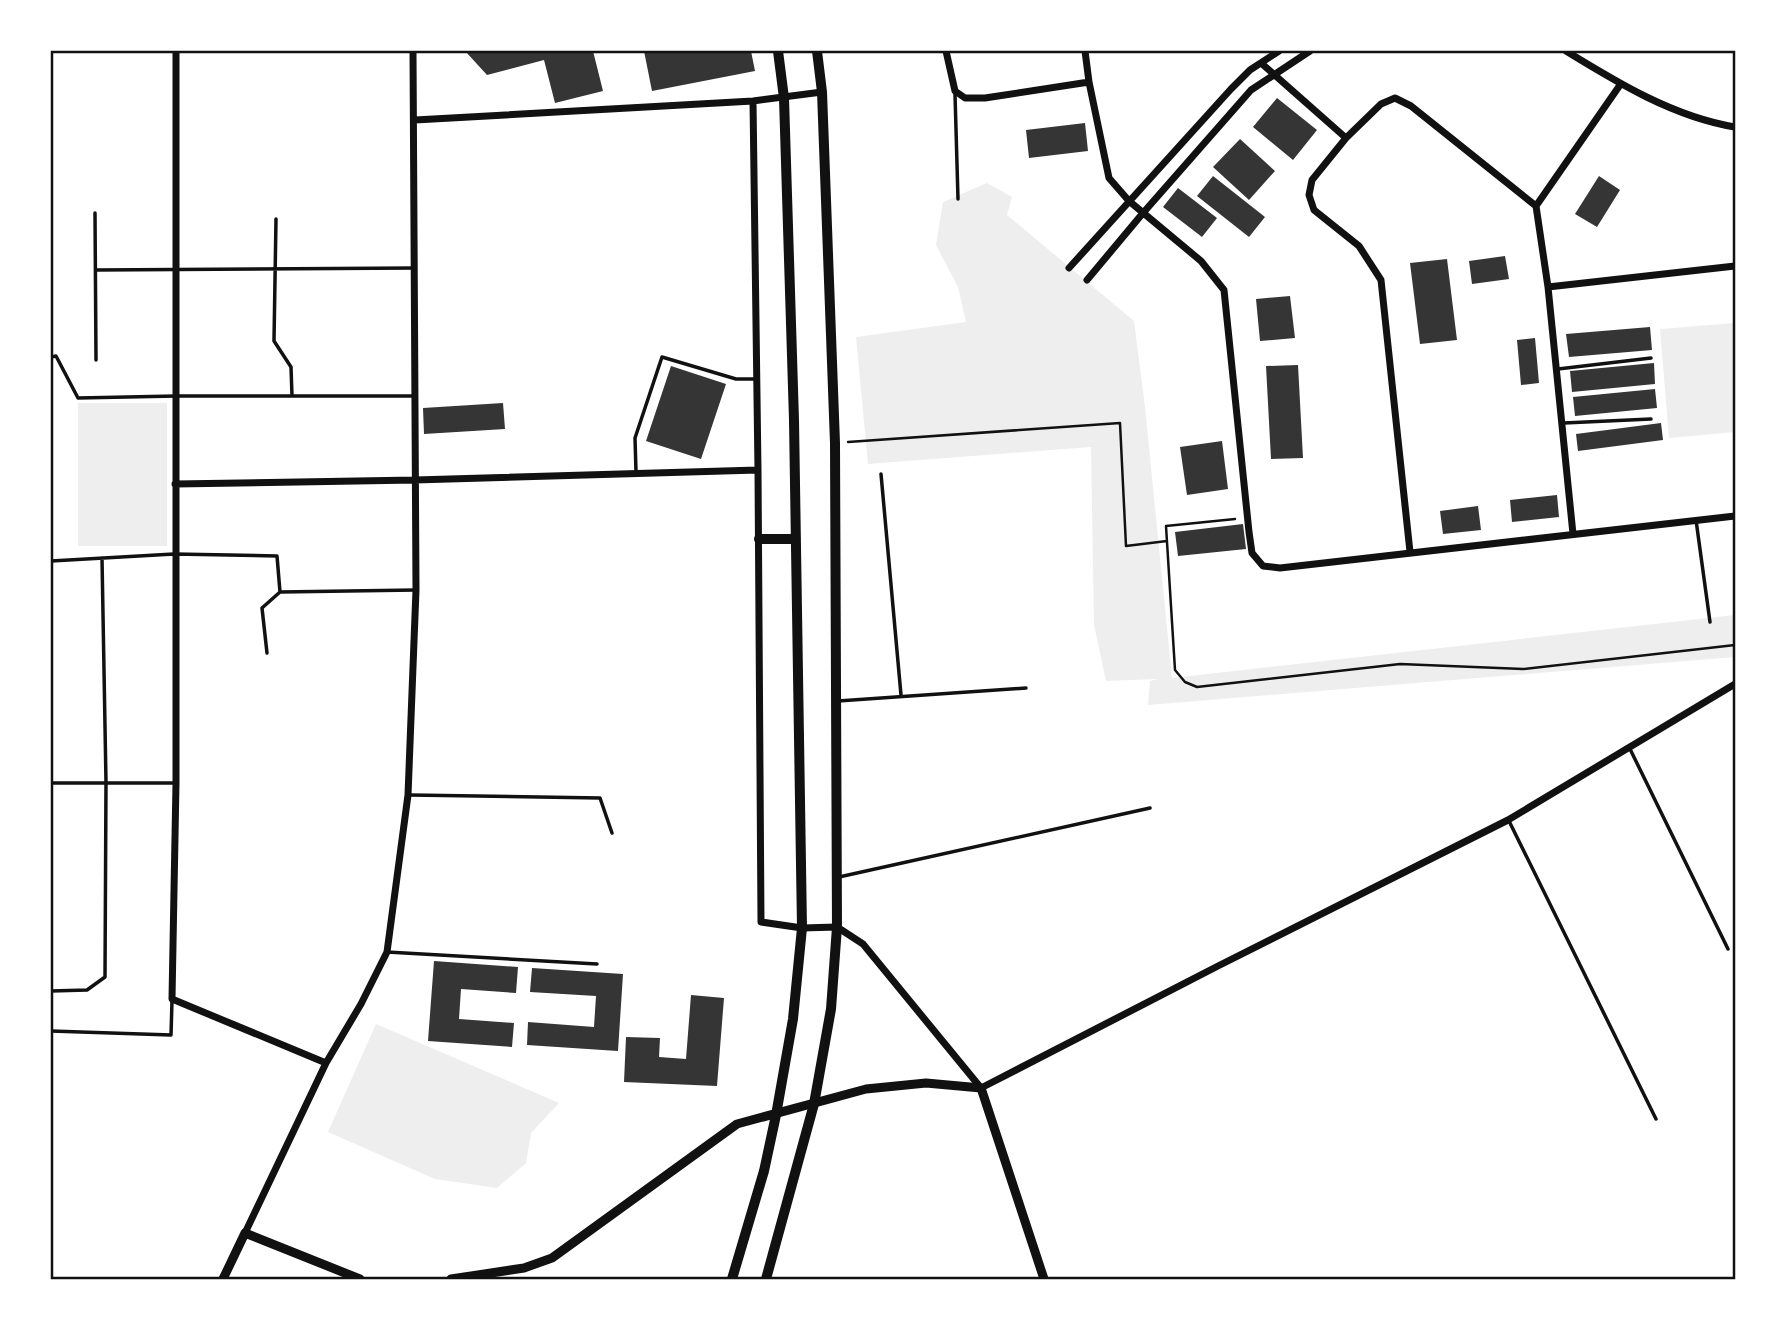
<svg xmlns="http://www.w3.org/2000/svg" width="1786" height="1330" font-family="Rubik,sans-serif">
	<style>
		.green { fill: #eee }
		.building { fill: #353535 }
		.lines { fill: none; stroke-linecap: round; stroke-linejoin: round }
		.path { stroke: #111; stroke-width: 2.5 }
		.service { stroke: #111; stroke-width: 3.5 }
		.minor { stroke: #111; stroke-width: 7 }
		.tertiary { stroke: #111; stroke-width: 9 }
		.secondary { stroke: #111; stroke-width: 10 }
		.neatline { fill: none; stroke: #111; stroke-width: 2.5 }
	</style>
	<rect width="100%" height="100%" fill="#fff"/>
	<!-- green -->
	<path class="green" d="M987,183L1012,197L1007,215L1134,321L1145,407L1172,678L1735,615V657L1148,705L1150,681L1158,679L1106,681L1094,625L1091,447L868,464L856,337L966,322L958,287L936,245L943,202Z
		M1735,323V432L1669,438L1660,329Z
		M78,403H167V546H78Z
		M376,1024L559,1103L531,1133L526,1163L497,1188L435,1179L328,1132Z"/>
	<!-- building -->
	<path class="building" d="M593,51L603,91L555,103L544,60L487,75L466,52Z
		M644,51H751L755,71L652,91Z
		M1277,98L1317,130L1293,160L1253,127Z
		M1085,123L1088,151L1029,158L1026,130Z
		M1240,139L1275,171L1249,200L1213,167Z
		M1213,176L1265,217L1249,237L1197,196Z
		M1599,176L1620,190L1597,227L1575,214Z
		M1178,188L1217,218L1202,237L1163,207Z
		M1505,256L1509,279L1472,284L1469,261Z
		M1447,259L1457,340L1420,344L1410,263Z
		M1290,296L1295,338L1260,341L1256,299Z
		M1650,327L1652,350L1569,357L1566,334Z
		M1535,338L1539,383L1521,385L1517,340Z
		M1654,363L1655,384L1572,392L1570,371Z
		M1298,365L1303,458L1271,459L1266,366Z
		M671,366L726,384L701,459L646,441Z
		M1655,389L1657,408L1575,416L1573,397Z
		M503,403L505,429L424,434L423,408Z
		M1661,423L1663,440L1578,451L1576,434Z
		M1222,441L1228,489L1187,495L1180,447Z
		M1557,495L1559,517L1512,522L1510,500Z
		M1478,506L1481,530L1443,534L1440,511Z
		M1243,524L1246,549L1178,556L1175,532Z
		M434,961L518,967L516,993L461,989L459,1019L514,1023L512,1047L428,1041Z
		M532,968L623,974L618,1051L527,1045L528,1022L594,1027L596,996L530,992Z
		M691,995L724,998L717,1086L624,1082L626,1037L660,1038L659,1057L686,1059Z"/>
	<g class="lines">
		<!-- path -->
		<path class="path" d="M848,442L1120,423L1126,546L1167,541
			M1235,519L1166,526L1175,670L1185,682L1197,687L1400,664L1523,669L1735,645"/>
		<!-- service -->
		<path class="service" d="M955,94L958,199
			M95,213L96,360
			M276,219L274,341L291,367L292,396
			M96,270L415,268
			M51,357L56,356L78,398L176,396H413
			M1558,369L1651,358
			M1564,423L1651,419
			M636,472L635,438L662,357L736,379H756
			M881,474L901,695
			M1696,520L1710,622
			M51,561L174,554L277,556L280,592L416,590
			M267,653L262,608L280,592
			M838,701L1026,688
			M1630,749L1728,949
			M51,783H175
			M410,795L600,798L612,833
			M1509,821L1656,1119
			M839,877L1150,808
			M387,952L597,964
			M51,991L87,990L105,977L106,782L102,558
			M51,1031L171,1035L172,1001"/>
		<!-- minor -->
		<path class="minor" d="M176,51V783L172,999L326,1063
			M946,51L955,91L965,98H985L1089,82
			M1085,51L1089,82L1109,178L1129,201L1201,261L1224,290L1249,532L1252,553L1263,566L1280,568L1735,516
			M1566,51C1618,83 1674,117 1735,127
			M1261,63L1346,138
			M753,101L758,470L761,922L802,928L837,927L863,944L981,1088L1218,966L1508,820L1735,684
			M415,120L753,101L822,92
			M1536,206L1620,85
			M1069,268L1231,89L1250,70L1279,51
			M1087,280L1143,213L1251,90L1310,51
			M1548,287L1735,266
			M175,484L415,480L758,470
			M1410,552L1381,280L1359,246L1314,210L1309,195L1312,180L1346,138L1381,104L1395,98L1411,106L1536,206L1548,287L1573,534
			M245,1233L326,1063L361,1004L387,952L408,795L416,590L413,51"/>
		<!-- tertiary -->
		<path class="tertiary" d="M223,1279L245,1233L360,1279
			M451,1279L524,1268L552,1258L737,1124L866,1089L926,1083L981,1088L1044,1279"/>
		<!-- secondary -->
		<path class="secondary" d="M759,539H796
			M732,1279L764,1171L776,1115L793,1019L802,928L794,420L784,98L778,51
			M766,1279L814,1104L831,1009L837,927L835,443L822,92L817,51"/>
	</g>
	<!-- border -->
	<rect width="1786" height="1330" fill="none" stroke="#ffffff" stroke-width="105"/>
	<rect x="52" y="52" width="1682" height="1226" class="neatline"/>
</svg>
